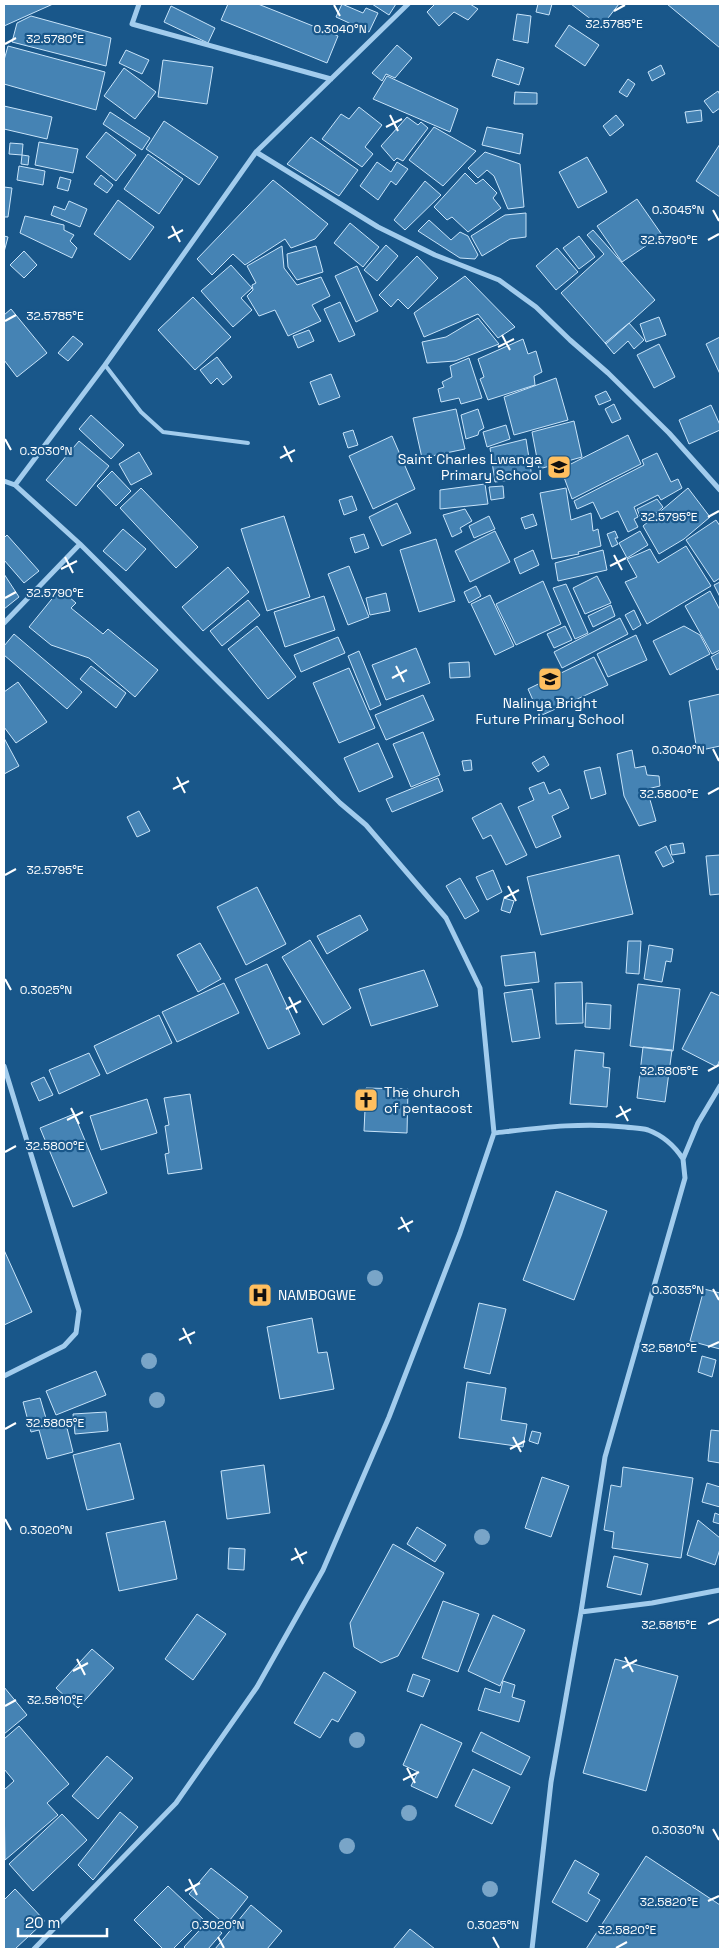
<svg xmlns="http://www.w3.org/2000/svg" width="724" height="1953" font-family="'Space Grotesk',sans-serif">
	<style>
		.building { fill: #4583b4; stroke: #c8e4fa }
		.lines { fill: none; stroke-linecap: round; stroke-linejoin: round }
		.service { stroke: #a2cced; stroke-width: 4 }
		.minor { stroke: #a2cced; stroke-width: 5 }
		.tree { fill: #79a5c8 }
		.ticks { fill: none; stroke: #fff; stroke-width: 2 }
		.labels { text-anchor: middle; stroke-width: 4.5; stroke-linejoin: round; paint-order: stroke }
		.poi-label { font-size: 14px; fill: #fff; stroke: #19578a; text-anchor: start }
		.ticks-label { font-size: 12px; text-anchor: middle; fill: #fff; stroke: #19578a; stroke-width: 4.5; stroke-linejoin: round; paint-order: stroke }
	</style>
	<rect width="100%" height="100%" fill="#19578a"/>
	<!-- building -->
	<path class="building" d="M4,4H53L4,26Z
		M228,4H258L338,36L327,63L221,20Z
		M342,4L363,13L366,8L378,13L369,32L336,17Z
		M372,4H396L389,15Z
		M435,4H470L478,9L468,20L454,12L439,26L427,12Z
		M538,4H552L549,15L536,12Z
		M571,4H619L601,27Z
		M667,4H720V48Z
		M171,6L215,28L208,43L164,22Z
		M517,14L531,16L528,43L513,40Z
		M31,16L111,38L106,66L12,42L17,23Z
		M569,25L599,45L585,66L555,46Z
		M397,45L412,58L395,78L386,74L382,81L372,73Z
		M8,46L105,72L96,110L4,84V60Z
		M126,50L149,60L142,74L119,63Z
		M497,59L524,68L519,85L492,76Z
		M163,60L213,67L207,104L158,97Z
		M661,65L665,74L652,81L648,72Z
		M124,68L156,92L135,119L104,96Z
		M387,76L458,109L450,132L373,99Z
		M628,79L635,84L627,97L619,92Z
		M718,91L720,95V108L713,113L704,101Z
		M515,92L537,93V104H514Z
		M4,106L52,117L47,139L4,129Z
		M359,107L382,125L365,147L373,154L362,167L322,139L341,114L349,119Z
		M701,110L702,121L687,123L685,112Z
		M110,112L150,138L142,150L103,124Z
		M616,115L624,125L610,136L603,126Z
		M407,117L418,125L421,122L428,128L403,161L397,158L394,161L381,146Z
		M164,121L218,157L199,185L146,149Z
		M434,127L476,151L443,186L409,160Z
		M487,127L523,134L520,154L482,145Z
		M106,132L136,155L116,181L86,157Z
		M311,137L358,170L339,196L287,164Z
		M39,142L78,149L73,173L35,165Z
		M10,143L23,144L22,155L9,154Z
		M720,144V197L696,181Z
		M485,152L520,164L524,207L508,209L494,176L487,170L478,178L468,168Z
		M148,154L183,179L159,214L124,189Z
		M22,155L29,156L28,165L21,164Z
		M587,157L607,192L578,208L559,172Z
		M377,162L391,172L397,162L408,169L396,185L391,181L378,200L360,186Z
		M19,166L45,171L43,185L17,180Z
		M465,173L476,184L483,179L497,193L493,198L501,208L468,232L452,217L447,220L434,207Z
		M101,175L113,185L107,193L94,184Z
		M60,177L71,180L68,191L57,188Z
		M273,180L328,224L315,239L291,248L285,239L245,265L233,254L212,275L197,259Z
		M425,181L441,195L405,230L394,220Z
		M4,187L12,188L8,217H4Z
		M637,199L662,235L622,262L597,226Z
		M118,200L154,227L130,260L94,234Z
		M69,201L87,209L80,227L51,215L54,206L65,210Z
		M526,213V237L510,239L482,256L471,236L505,215Z
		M25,216L64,225V230L74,235L70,241L77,248L72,258L20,233Z
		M429,220L451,240L460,232L468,236L478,255L475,259L460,258L418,231Z
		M350,223L379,247L363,267L334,243Z
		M593,230L655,300L606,344L561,293L604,254L587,235Z
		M4,236L8,237L4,252Z
		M579,236L595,257L579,269L563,248Z
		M386,245L398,256L377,281L364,270Z
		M282,246L284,268L297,285L321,277L330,296L312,305L321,321L288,336L275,310L259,316L247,296L253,290L252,285L256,283L247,266Z
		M316,246L323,272L297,280L288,267L287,254Z
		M557,248L578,272L556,290L536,266Z
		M24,251L37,265L24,278L10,265Z
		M417,256L438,278L408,309L398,299L391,307L379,295Z
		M231,265L252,288L241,298L252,310L233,327L201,291Z
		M357,266L378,311L356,322L335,276Z
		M465,276L515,327L498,338L478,314L424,337L414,313Z
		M193,297L231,337L195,370L158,330Z
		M340,302L355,335L339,342L324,309Z
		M11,309L47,353L17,377L4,360V315Z
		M659,317L666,335L646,342L640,324Z
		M478,318L499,344L455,361L427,363L422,342L446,337Z
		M629,323L644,340L634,349L628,341L614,354L605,343Z
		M309,330L314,341L298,348L293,336Z
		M73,336L83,344L68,361L58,353Z
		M720,337V374L706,344Z
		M523,339L528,354L536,351L542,372L534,376L535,385L488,400L480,379L484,377L478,359Z
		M659,344L675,377L654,388L637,355Z
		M217,357L232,377L223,385L217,378L211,384L200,370Z
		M469,358L482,398L461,404L459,398L441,402L438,389L444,387L442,382L452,377L450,366Z
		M331,374L340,397L319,405L310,382Z
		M556,378L568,420L514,435L504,397Z
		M606,391L611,400L599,405L595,396Z
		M614,404L621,419L612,423L605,409Z
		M711,405L720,425V430L689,444L679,420Z
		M456,409L465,449L422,458L413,418Z
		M478,409L484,428L479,431L478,435L466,439L461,415Z
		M91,415L124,445L111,459L79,429Z
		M574,421L582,457L539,469L532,432Z
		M506,425L510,439L487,447L483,432Z
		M353,430L358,445L348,448L343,433Z
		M628,435L641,464L572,499L561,469Z
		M392,436L415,489L373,509L349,456Z
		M526,439L532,477L495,482L490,448Z
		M79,441L109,466L76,506L46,480Z
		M139,452L152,474L131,485L119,464Z
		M657,453L671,482L678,479L682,488L661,500L658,495L634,507L638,517L634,519L638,527L628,532L618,511L601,519L593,502L577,509L574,501L644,465L642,460Z
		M112,471L131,491L116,506L97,486Z
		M485,484L488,504L440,509V490Z
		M503,486L504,498L491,500L489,487Z
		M141,488L198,547L176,568L120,508Z
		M566,488L571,520L591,513L593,531L598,529L601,546L578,552L579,554L552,559L540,493Z
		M688,488L710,517L684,539L659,554L643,526Z
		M352,496L357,510L344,515L339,500Z
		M657,499L663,507L652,517L642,521L637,509Z
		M397,503L411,533L382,546L369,517Z
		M465,509L472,521L460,528L462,532L452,537L443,515Z
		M533,514L537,525L525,529L521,518Z
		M284,516L310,597L267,611L241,529Z
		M489,516L495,529L474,538L469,526Z
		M716,520L720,526V578L714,582L686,540Z
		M123,529L146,549L126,571L103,551Z
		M495,531L510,562L470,582L455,551Z
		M615,531L618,538H615L618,544L612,547L607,534Z
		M640,531L648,545L627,558L619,543Z
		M364,534L369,548L355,553L350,538Z
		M7,535L39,571L24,583L4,560V538Z
		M436,539L455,601L419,612L400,550Z
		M686,546L711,586L647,624L625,582L637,577L627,559L650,549L658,563Z
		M533,550L539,565L520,574L514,559Z
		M603,550L607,570L558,581L555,563Z
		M349,566L369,617L348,625L328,574Z
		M228,567L249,592L203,631L182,607Z
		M4,574L19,597L4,609Z
		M597,576L611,603L585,614L573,588Z
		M543,581L561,624L516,645L496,604Z
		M720,582V597L714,585Z
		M566,584L588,633L575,639L553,588Z
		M476,586L481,596L469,603L464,592Z
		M60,589L76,603L71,608L103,634L108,629L158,670L135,697L89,658L51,645L29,627Z
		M710,591L720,610V650L712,654L685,606Z
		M386,593L390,611L370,615L366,598Z
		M490,595L514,646L495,655L471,604Z
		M324,596L335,630L285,647L274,612Z
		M248,600L260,615L222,646L210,631Z
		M611,605L615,616L593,627L588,616Z
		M634,610L641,625L633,630L625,615Z
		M620,618L628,634L562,668L554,652Z
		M257,626L296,677L268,699L228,649Z
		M565,626L572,640L554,648L547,634Z
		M684,626L700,635L710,654L670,675L653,641Z
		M14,634L82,692L67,709L4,655V646Z
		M636,635L647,660L608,677L597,654Z
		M338,637L345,653L301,672L294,655Z
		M416,648L430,683L386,700L372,665Z
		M359,651L381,705L370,710L348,656Z
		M720,652V668L717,670L711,657Z
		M594,657L608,685L540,716L528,689Z
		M469,662L470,677L450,678L449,663Z
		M91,666L126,693L116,708L80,679Z
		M349,668L375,728L339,743L313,683Z
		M18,682L47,722L16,743L4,727V692Z
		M720,694V746L697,751L689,701Z
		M423,695L434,720L386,740L375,715Z
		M423,732L440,775L411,787L393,744Z
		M4,738L19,766L4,774Z
		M378,743L393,777L359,792L344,758Z
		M632,750L635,768L645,766L647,775L659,776L660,786L647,789L656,821L639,826L624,796L617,754Z
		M544,756L549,765L538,772L532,763Z
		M471,760L472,770L464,771L462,761Z
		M600,767L606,794L591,799L584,771Z
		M438,778L443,791L392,812L386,799Z
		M544,782L549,794L560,789L569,808L552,816L561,837L536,848L518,807L534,800L529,788Z
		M501,803L527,855L506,865L491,835L483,839L472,818Z
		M139,811L150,831L137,837L127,817Z
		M683,843L685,853L672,855L670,845Z
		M666,846L674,862L663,867L655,852Z
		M619,855L633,914L541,935L527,877Z
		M720,855V894L710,895L706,856Z
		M493,870L502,892L487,900L476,877Z
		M460,878L479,911L465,919L446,886Z
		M257,887L286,944L246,965L217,907Z
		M504,898L514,901L510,913L501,910Z
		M360,915L368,930L327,954L317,936Z
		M310,940L351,1008L323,1025L282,957Z
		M628,941H641L639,974L626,973Z
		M200,943L221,979L198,992L177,955Z
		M649,945L673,949L671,962L666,961L662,982L644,979Z
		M535,952L539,982L505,986L501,956Z
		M267,964L300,1034L268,1049L235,979Z
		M424,970L438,1006L371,1026L359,989Z
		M582,982L583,1023L556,1024L555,983Z
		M224,983L239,1013L177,1042L162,1012Z
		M638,984L680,989L673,1051L630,1046Z
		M532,989L540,1038L512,1042L504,993Z
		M711,992L720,996V1059L717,1067L682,1049Z
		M586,1003L611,1005L610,1029L585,1027Z
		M159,1015L172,1043L107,1074L94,1046Z
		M643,1047L672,1050L665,1102L637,1098Z
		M575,1050L604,1053L603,1067L610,1068L607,1107L570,1104Z
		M89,1053L100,1075L59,1094L49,1070Z
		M44,1077L53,1095L39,1101L31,1083Z
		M366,1088L408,1089L407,1133L364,1131Z
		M190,1094L202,1169L168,1174L165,1154L169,1153L165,1126L169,1125L164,1098Z
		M147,1099L157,1133L101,1150L90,1116Z
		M74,1114L107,1193L73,1207L40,1128Z
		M556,1191L607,1211L574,1300L523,1280Z
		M4,1250L32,1312L4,1325Z
		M704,1289L720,1293V1349L690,1341Z
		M479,1303L506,1309L490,1374L464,1368Z
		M312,1318L318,1353L327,1352L334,1389L280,1399L267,1327Z
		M702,1356L716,1360L712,1377L698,1372Z
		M96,1371L106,1395L56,1415L46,1391Z
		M467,1382L506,1388L501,1420L527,1424L523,1447L459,1438Z
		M40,1398L48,1425L65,1420L73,1452L47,1459L39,1430L31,1432L23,1402Z
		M106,1412L108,1431L75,1434L73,1414Z
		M711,1430L720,1431V1463L708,1461Z
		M532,1431L541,1433L538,1444L529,1441Z
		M120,1443L134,1499L87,1510L73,1455Z
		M264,1465L270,1513L227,1519L221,1471Z
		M623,1467L693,1478L681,1558L612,1548L614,1532L604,1530L611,1485L621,1487Z
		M542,1477L569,1486L551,1537L525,1528Z
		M707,1483L720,1487V1507L702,1502Z
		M715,1513L720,1515V1524L713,1522Z
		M698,1520L720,1538V1549L715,1565L687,1555Z
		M165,1521L177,1579L119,1591L106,1533Z
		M417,1527L446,1545L435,1562L407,1544Z
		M393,1544L444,1573L398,1656L381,1663L354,1647L350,1623Z
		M229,1548L245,1549L244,1570L228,1569Z
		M614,1556L648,1564L641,1595L607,1587Z
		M443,1601L479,1614L458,1672L422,1658Z
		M197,1614L226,1634L193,1680L165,1659Z
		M493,1615L525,1630L500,1686L468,1671Z
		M92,1649L114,1668L78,1708L56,1688Z
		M615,1659L678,1676L646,1791L583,1773Z
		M324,1672L356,1692L338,1722L332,1719L320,1738L294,1723Z
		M413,1674L430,1680L423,1697L407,1691Z
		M503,1681L515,1685L512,1697L525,1701L519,1722L478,1710L485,1688L500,1693Z
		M4,1687L27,1715L4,1734Z
		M421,1724L462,1743L437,1798L411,1786L418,1772L403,1765Z
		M19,1726L69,1784L47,1803L58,1815L5,1860L4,1790L14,1781L4,1769V1739Z
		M481,1732L530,1757L521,1775L472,1751Z
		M107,1756L133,1778L98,1819L72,1796Z
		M473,1769L510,1787L492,1824L455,1806Z
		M120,1812L138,1827L93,1880L78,1865Z
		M62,1814L87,1840L33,1891L9,1864Z
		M646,1856L720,1905V1949H586Z
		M575,1860L599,1874L588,1893L600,1900L587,1922L552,1902Z
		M211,1868L248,1897L226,1925L189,1894Z
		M168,1886L203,1919L173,1949H163L134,1920Z
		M15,1889L45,1921L15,1949H4V1900Z
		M251,1905L282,1931L267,1949H215Z
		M208,1921L222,1933L208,1949H186L184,1947Z
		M410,1929L435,1949H393Z"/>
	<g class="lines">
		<!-- service -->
		<path class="service" d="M105,365L141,412L163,432L248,443"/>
		<!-- minor -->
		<path class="minor" d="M139,4L132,24L331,79
			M256,152L378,227L435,255L499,280L536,307L570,340L608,373L669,433L720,490
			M4,481L15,485L80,544L340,803L366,825L446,918L480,988L494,1133L460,1233L389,1417L323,1570L257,1687L176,1803L34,1949
			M15,485L105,365L256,152L408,4
			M4,623L80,544
			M4,1066L79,1311L76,1333L64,1346L4,1376
			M494,1133C538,1128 581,1122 625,1127C632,1128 641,1128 648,1130C664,1136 674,1145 683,1159
			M581,1612L652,1603L720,1590
			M532,1949L551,1782L581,1612L605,1457L685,1178L683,1159L698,1123L720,1086"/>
	</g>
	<!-- trees -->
	<g class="tree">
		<circle cx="375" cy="1278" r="8"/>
		<circle cx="149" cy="1361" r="8"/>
		<circle cx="157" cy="1400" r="8"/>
		<circle cx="482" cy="1537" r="8"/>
		<circle cx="357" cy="1740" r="8"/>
		<circle cx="409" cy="1813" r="8"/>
		<circle cx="347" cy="1846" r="8"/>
		<circle cx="490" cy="1889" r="8"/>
	</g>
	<!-- ticks -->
	<path class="ticks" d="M334,5L340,16M614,11L625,5M5,44L16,38M390,115L398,131M386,127L402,119M713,210L719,221M172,226L180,242M168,238L183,230M708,240L719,234M5,321L16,315M502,335L510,350M498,347L514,339M5,439L11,450M284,446L292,462M280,458L295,450M708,517L719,511M614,555L622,570M65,557L73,573M610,566L626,558M61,569L77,561M5,598L16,592M396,666L404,682M392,678L407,670M713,749L719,761M177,777L185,793M173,789L189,781M708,794L719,788M5,875L16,869M508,886L516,901M504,898L519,890M5,979L11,990M289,997L297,1013M286,1009L301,1001M708,1071L719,1065M620,1106L628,1121M71,1108L79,1124M616,1117L631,1109M67,1120L83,1112M5,1152L16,1146M401,1217L409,1232M398,1229L413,1221M713,1289L719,1300M183,1328L191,1344M179,1340L195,1332M708,1347L719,1342M5,1429L16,1423M513,1437L521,1452M510,1449L525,1441M5,1519L11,1530M295,1548L303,1564M291,1560L307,1552M708,1624L719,1619M625,1657L633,1672M77,1659L85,1675M622,1668L637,1660M73,1671L88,1663M5,1706L16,1700M407,1768L415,1783M403,1780L419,1772M713,1829L719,1840M189,1879L197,1895M185,1891L200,1883M708,1901L719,1896M218,1937L224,1948M493,1937L499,1948M616,1948L627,1942"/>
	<!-- icons -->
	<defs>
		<g id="school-square" transform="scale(1.25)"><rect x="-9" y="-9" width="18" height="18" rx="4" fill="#ffbf5f" stroke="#19578a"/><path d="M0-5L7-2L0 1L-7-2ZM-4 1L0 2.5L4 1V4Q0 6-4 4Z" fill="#111"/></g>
		<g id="church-square" transform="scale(1.25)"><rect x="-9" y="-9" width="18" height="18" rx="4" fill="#ffbf5f" stroke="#19578a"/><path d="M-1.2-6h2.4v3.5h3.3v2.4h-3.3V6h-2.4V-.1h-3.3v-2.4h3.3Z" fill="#111"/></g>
		<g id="hospital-square" transform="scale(1.25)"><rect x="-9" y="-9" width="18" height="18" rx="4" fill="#ffbf5f" stroke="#19578a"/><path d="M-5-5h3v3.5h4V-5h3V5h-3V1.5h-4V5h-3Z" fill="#111"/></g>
	</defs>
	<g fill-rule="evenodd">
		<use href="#school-square" x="559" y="467"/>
		<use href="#school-square" x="550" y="679"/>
		<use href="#church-square" x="366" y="1100"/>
		<use href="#hospital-square" x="260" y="1295"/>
	</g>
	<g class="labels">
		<!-- poi labels -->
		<g class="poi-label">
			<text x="542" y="464" text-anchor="end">Saint Charles Lwanga<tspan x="542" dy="16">Primary School</tspan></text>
			<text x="550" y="708" text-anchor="middle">Nalinya Bright<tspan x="550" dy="16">Future Primary School</tspan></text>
			<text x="384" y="1097">The church<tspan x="384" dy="16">of pentacost</tspan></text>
			<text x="278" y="1300">NAMBOGWE</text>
		</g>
	</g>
	<g class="ticks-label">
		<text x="614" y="28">32.5785°E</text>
		<text x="340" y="33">0.3040°N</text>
		<text x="55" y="43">32.5780°E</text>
		<text x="678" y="214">0.3045°N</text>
		<text x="669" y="244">32.5790°E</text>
		<text x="55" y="320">32.5785°E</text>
		<text x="46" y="455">0.3030°N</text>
		<text x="669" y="521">32.5795°E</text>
		<text x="55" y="597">32.5790°E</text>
		<text x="678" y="754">0.3040°N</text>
		<text x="669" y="798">32.5800°E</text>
		<text x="55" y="874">32.5795°E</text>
		<text x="46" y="994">0.3025°N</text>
		<text x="669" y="1075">32.5805°E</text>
		<text x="55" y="1150">32.5800°E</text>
		<text x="678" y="1294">0.3035°N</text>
		<text x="669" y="1352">32.5810°E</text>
		<text x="55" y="1427">32.5805°E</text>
		<text x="46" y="1534">0.3020°N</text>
		<text x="669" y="1629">32.5815°E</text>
		<text x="55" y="1704">32.5810°E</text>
		<text x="678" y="1834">0.3030°N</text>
		<text x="669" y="1906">32.5820°E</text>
		<text x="218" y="1929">0.3020°N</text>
		<text x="493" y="1929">0.3025°N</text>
		<text x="627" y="1934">32.5820°E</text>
	</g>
	<!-- border -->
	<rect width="724" height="1953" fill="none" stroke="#ffffff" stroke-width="10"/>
	<!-- scale -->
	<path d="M18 1928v8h89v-8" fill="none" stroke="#ffffff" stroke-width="2.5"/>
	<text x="25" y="1928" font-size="15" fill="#ffffff" stroke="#19578a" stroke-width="4" paint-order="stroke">20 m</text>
</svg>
